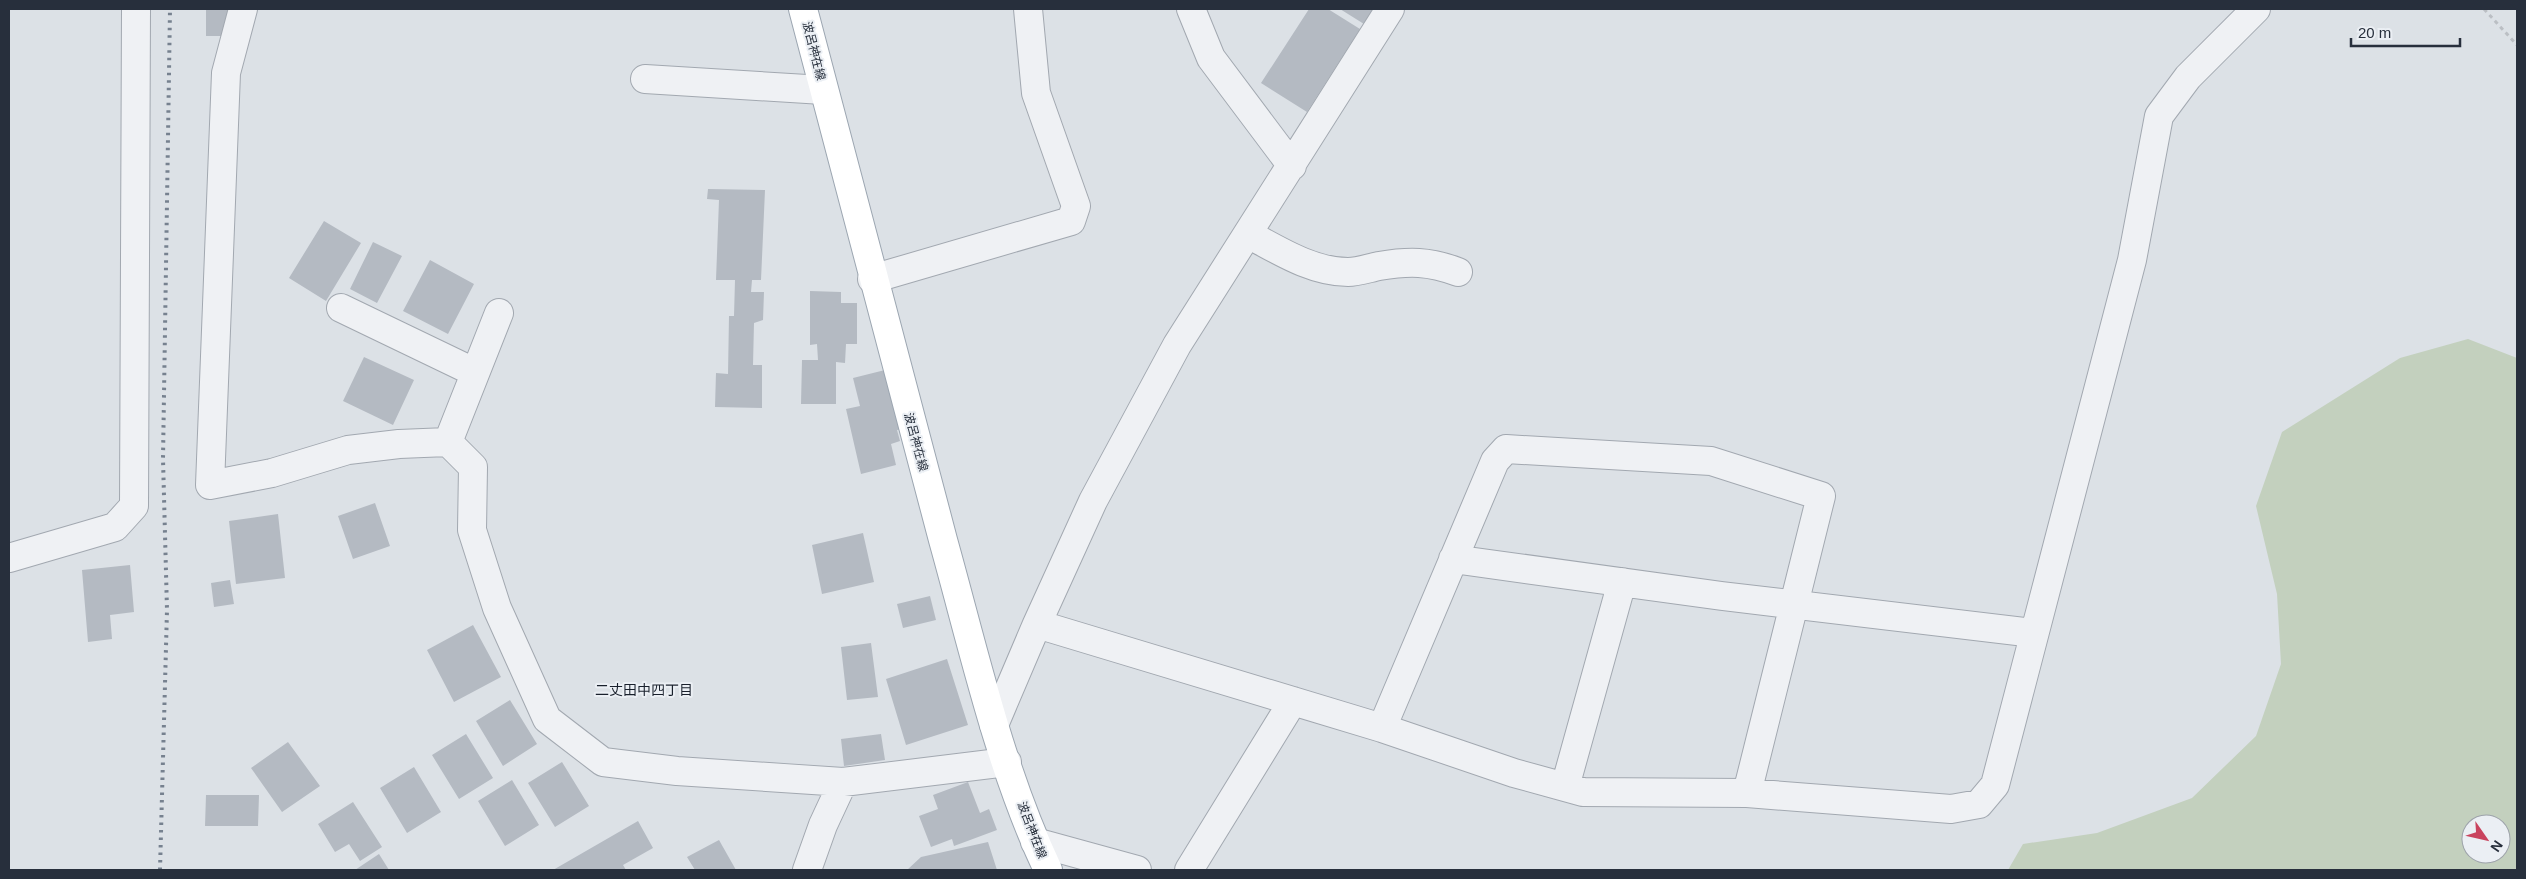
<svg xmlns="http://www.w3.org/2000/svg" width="2526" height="879" font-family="Helvetica,'Noto Sans JP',sans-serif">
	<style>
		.green { fill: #c3d0be; fill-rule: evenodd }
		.building { fill: #b4bac2 }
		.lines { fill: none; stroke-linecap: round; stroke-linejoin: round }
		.minor-casing { stroke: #a2a8b0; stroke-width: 30 }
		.major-casing { stroke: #9ca6b1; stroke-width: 30 }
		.path { stroke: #bbbfc4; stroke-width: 3; stroke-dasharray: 4 4; stroke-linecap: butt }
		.minor { stroke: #eff1f4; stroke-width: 28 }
		.major { stroke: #fff; stroke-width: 28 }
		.rail { stroke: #76818f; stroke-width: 4; stroke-dasharray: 2.5 5; stroke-linecap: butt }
		.labels { text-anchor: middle; stroke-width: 4; stroke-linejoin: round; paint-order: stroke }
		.street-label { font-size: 12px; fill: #272f3c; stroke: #ebeff4 }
		.neighbourhood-label { font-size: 14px; fill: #19202c; stroke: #ebeff4 }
	</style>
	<rect width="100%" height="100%" fill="#dce1e6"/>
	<!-- green -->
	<path class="green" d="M2468,339L2517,358V870H2008L2023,844L2097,833L2192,798L2256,736L2281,664L2277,594L2256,506L2282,432L2400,358ZM2471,824H2501V854H2471Z"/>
	<!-- building -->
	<path class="building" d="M206,9H233V36H206Z
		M1309,9H1328L1360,29L1307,112L1261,83Z
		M1340,9H1374L1364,24Z
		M708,189L765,190L761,280H752L751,292H764L763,320L754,323L753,365H762V408L715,407L716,373L728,374L729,316H734L735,280H716L719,200L707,199Z
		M324,221L361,243L326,301L289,278Z
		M373,242L402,256L377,303L350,289Z
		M430,260L474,284L448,334L403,311Z
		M810,291L841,292V303H857V344H846L845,363L836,362V404H801L802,360H818L817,344L810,345Z
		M364,357L414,380L393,425L343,401Z
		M889,369L903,429L897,430L900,441L891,444L896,465L861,474L846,409L860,406L853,378Z
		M375,503L390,546L353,559L338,516Z
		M278,514L285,578L236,584L229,521Z
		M863,533L874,582L822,594L812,545Z
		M130,565L134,612L110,615L112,639L88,642L82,570Z
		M230,580L234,604L214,607L211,583Z
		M930,596L936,620L903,628L897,604Z
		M473,625L501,677L454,702L427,650Z
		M871,643L878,697L847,700L841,647Z
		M947,659L968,725L906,745L886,679Z
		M510,700L537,744L503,766L476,721Z
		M466,734L493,778L459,799L432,755Z
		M881,734L885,760L844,766L841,739Z
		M288,742L320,786L282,812L251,768Z
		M562,762L589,806L555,827L528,783Z
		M414,767L441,812L407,833L380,788Z
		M512,780L539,825L505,846L478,801Z
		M968,782L980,813L989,809L997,830L954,846L952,839L931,847L919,816L938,809L933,795Z
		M206,795H259L258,826H205Z
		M353,802L382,847L360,861L349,844L335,852L318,824Z
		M638,821L653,848L623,865L626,870H553Z
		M719,840L736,870H695L687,857Z
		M988,842L997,870H907L921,857Z
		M379,854L389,870H355Z"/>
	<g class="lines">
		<!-- minor casing -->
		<g class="minor-casing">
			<path id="minor" d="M243,9L226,73L210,485L272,473L348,450L399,444L448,442L473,467L472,530L497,608L547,719L603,762L677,771L843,782L1007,762
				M1191,9L1211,58L1292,166
				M645,79L823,90
				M1248,234C1278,250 1312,272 1348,272C1358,272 1369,268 1379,266C1409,261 1429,261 1458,272
				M872,279L1071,221L1076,206L1036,93L1028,9
				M341,308L474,372
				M448,442L499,313
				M9,558L115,527L134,506L136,9
				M1453,559L1722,596L2034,633
				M1037,624L1382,728L1514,773L1583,792L1747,793L1951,809L1979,804L1995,785L2132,260L2159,116L2188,77L2256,9
				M994,725L1037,624L1093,501L1177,345L1390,9
				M1382,728L1495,461L1506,449L1711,461L1821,496L1747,793
				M1565,787L1622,582
				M1035,842L1137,870
				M807,870L823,825L843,782
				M1189,870L1293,701"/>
		</g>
		<!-- major casing -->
		<g class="major-casing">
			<path id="major" d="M803,9C848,186 895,363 943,540C974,651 999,766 1048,870"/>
		</g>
		<!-- path -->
		<path class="path" d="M2484,9L2517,45"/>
		<!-- minor -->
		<use href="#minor" class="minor"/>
		<!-- major -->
		<use href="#major" class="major"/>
		<!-- rail -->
		<path class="rail" d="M160,870L167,610L163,459L170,9"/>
	</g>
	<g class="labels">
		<!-- street labels -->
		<g class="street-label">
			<text transform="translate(814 51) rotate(76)" y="4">波呂神在線</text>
			<text transform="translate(916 442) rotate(75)" y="4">波呂神在線</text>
			<text transform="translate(1032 830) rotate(69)" y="4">波呂神在線</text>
		</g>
		<!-- neighbourhood labels -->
		<g class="neighbourhood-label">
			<text x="644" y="695">二丈田中四丁目</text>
		</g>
	</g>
	<!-- border -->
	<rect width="2526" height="879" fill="none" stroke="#272f3c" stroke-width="20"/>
	<!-- north arrow -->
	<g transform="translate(2486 839) rotate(124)"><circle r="24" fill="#ebeff4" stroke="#9da2aa"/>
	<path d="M0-4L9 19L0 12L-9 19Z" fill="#c9435e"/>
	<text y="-8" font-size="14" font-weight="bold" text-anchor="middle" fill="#272f3c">N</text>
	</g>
	<!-- scale -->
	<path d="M2351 38v8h109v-8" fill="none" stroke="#272f3c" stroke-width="2.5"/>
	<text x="2358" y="38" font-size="15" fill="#272f3c" stroke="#ebeff4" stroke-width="4" paint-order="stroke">20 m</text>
</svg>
